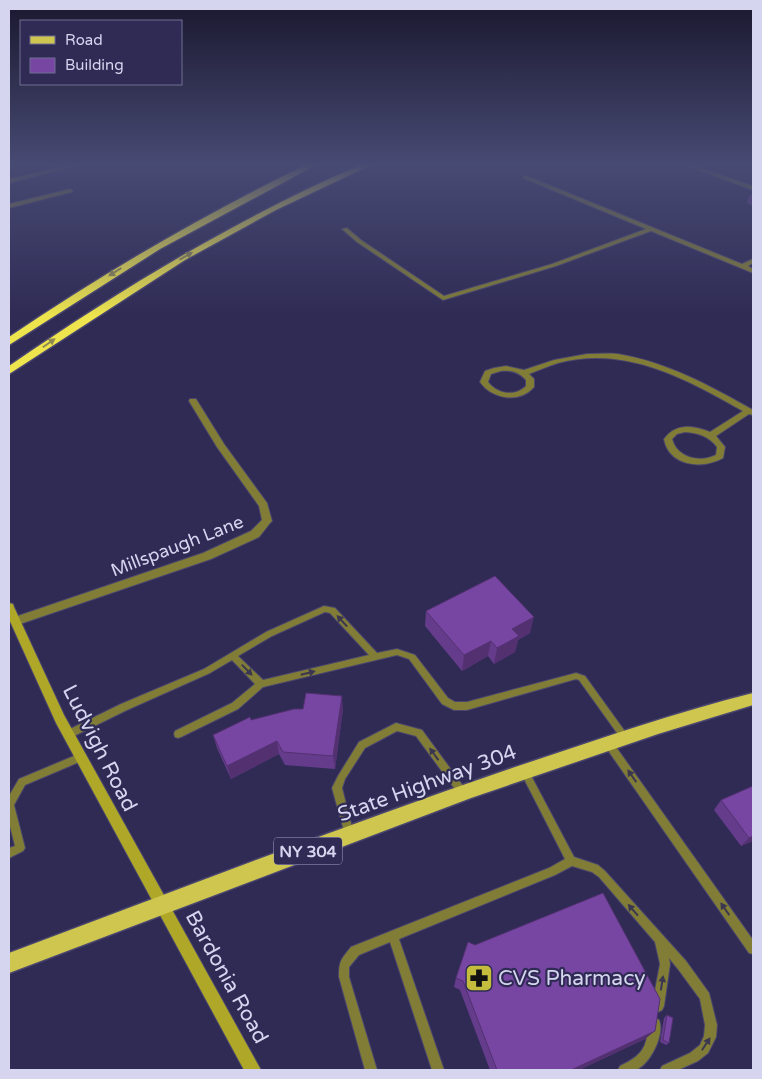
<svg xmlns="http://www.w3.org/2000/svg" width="762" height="1079" font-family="'Varela Round',sans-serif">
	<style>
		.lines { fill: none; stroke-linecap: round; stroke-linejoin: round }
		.lane-casing { stroke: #4a466e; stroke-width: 2 }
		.street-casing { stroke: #4a466e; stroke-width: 2 }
		.secondary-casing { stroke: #4a466e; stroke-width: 2 }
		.primary-casing { stroke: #4a466e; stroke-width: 3 }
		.highway-casing { stroke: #4a466e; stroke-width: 3 }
		.lane { fill: #817d36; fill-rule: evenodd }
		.street { fill: #817d36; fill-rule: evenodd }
		.secondary { fill: #afa727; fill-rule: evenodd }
		.primary { fill: #cec64e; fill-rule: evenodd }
		.highway { fill: #ede44e; fill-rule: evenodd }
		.wall { fill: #653c8b }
		.shaded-wall { fill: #533171 }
		.building { fill: #7646a2; stroke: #533171 }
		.oneway { fill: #8e8852 }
		.oneway2 { fill: #3b3750 }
		.labels { text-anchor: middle; stroke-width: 4.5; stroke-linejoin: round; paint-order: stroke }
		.shield { fill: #2f2b55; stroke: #a3a2c2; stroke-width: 1 }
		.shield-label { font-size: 16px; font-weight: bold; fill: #d5d5f0 }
		.street-label { font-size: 18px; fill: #d5d5f0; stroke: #2f2b55 }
		.near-street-label { font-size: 21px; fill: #d5d5f0; stroke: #2f2b55 }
		.near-poi-label { font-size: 21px; fill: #d5d5f0; stroke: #2f2b55; text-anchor: start }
	</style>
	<rect width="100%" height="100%" fill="#2f2b55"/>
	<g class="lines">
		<!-- lane casing -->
		<g class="lane-casing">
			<path id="lane" d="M324,606L335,608L377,653L397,649L415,655L448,698L455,702H467L576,673L585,676L629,737L628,740L625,741L622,740L579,680L576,679L467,710H454L442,704L409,659L397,655L263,687L238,709L181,737L178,738L175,737L174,734L175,731L232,703L255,684L232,660L210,673L127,710L72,737L69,738L66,737L65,734L66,731L121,704L204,669L266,632ZM325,612L330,613L369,655L263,680L238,656L272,636Z
				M396,723L422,730L466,790L468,793L466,796L463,797L460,796L416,736L397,731L365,748L345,779L342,788L354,835L352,838L349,840L346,838L332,788L338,776L359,742Z
				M608,739L611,740L753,940V954L749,953L605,746L604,743L605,740Z
				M81,753L84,754L85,757L84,760L25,785L14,805L25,848L23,851L9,858V848L15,846L9,822V796L19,779Z
				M524,767L527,768L574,857L598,865L605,871L686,961L709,993L717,1025L716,1037L708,1053L698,1061L678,1070H660L662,1066L690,1053L700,1045L704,1036L705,1025L700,999L678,969L669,958L670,964L664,1006L662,1010L658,1012L654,1010L652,1006L660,964L655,942L599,877L592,872L572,866L555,875L399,939L444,1070H432L390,942L359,955L349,967V977L377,1070H365L339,977C339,960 341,960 351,947L549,868L565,859L520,771L521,768Z
				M655,1018L659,1020C665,1034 651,1062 638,1069C633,1072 624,1070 618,1070L620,1066C632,1060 643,1054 646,1041C648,1034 648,1027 651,1020Z"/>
		</g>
		<!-- street casing -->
		<g class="street-casing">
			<path id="street" d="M70,165H80L9,183V179Z
				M684,165H692L753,186V190Z
				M523,176H527L742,264L753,259V263L748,266L753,269V273L651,231L556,266L443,300L357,242L342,229L347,228L361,240L444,296L552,264L646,229L523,178Z
				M70,189L73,191L72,192L9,208V204Z
				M587,354C597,354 608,353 618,354C667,362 710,386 753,410V415L749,414L716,436L725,447L723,458C702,470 669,466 664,439C676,423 692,425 710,432L743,411C686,379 626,345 558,363C548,366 539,370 529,374L534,379V387C519,404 492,399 480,382L485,371L494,368L506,366L524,370L554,360ZM501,371C511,370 519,372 526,380V386C515,397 497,394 488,382L491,374ZM685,432C698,433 709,436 717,447L716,455C700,463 677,458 672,439L677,434Z
				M190,399H196L224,444L267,503L272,521L270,523L259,537L211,559L20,624L16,625L12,624L10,621L12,618L203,553L251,531L262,520L259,506L217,447L189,401Z"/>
		</g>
		<!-- secondary casing -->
		<g class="secondary-casing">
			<path id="secondary" d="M9,603L13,604L14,607L64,715L261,1070H244L56,723L9,619Z"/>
		</g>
		<!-- primary casing -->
		<g class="primary-casing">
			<path id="primary" d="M753,693V705L658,734L471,798L9,973V953C177,890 345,825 515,767C594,741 673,713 753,693Z"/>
		</g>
		<!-- highway casing -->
		<g class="highway-casing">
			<path id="highway" d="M306,165H316L160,249L9,345V337C104,273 202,215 306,165Z
				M360,165H371L276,210L185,260L9,374V366C121,289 236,219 360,165Z"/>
		</g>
		<!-- lane -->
		<use href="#lane" class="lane"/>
		<!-- street -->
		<use href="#street" class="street"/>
		<!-- secondary -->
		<use href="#secondary" class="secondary"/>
		<!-- primary -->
		<use href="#primary" class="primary"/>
		<!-- highway -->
		<use href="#highway" class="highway"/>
	</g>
	<!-- wall -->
	<path class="wall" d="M753,193V206L747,203L750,195Z
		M426,611L530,633L518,640L515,652L494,664L488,656L462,671L425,626Z
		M303,709H343L335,769L285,765L279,754L231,779L217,748L213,735L251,720Z
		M753,786V841L741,846L714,810L721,800Z
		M456,978L645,1039L579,1070H490L460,990L454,987Z
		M667,1015L669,1043L666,1045L660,1042L664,1018Z"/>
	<!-- shaded-wall -->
	<path class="shaded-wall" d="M534,617L530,633L518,640L515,652L494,664L497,648L512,629Z
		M491,641L488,656L462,671L464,655Z
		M342,696L343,709L335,769L333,756Z
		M277,741L279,754L231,779L227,766Z
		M753,836V841L741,846L749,838Z
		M655,1031L645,1039L579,1070H571Z"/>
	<!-- building -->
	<path class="building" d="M495,576L534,617L512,629L519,636L497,648L491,641L464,655L426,611Z
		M306,693L342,696L333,756L283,752L277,741L227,766L213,735L250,717L251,720L294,709H303Z
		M753,786V836L749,838L721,800Z
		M603,893L660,999L655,1031L571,1070H497L463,981L456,978L468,942L475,945Z
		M667,1015L673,1018L669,1043L663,1040Z"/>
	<!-- one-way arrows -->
	<defs><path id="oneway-solid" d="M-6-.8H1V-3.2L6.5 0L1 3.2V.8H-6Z" transform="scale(1.25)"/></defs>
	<g class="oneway">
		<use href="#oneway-solid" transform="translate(186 256) rotate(-30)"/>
		<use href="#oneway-solid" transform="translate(115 272) rotate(148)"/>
		<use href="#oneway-solid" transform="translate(49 343) rotate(-35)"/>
	</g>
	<g class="oneway2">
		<use href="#oneway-solid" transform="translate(342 621) rotate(-133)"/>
		<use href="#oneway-solid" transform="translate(247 670) rotate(46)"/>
		<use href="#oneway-solid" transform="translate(308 673) rotate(-14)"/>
		<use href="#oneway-solid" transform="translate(434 754) rotate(-126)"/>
		<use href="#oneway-solid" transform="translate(632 776) rotate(-125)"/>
		<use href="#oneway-solid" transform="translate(725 909) rotate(-125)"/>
		<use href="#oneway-solid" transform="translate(633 910) rotate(-131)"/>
		<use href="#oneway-solid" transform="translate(662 983) rotate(-81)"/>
		<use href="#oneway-solid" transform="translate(706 1044) rotate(-57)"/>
	</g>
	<!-- sky -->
	<linearGradient id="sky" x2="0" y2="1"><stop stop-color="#1a182f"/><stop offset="0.52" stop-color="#474a73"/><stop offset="1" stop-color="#474a73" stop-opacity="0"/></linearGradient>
	<rect width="762" height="316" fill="url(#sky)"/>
	<!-- icons -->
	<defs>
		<g id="pharmacy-square" transform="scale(1.4375)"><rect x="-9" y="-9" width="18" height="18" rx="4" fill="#c4bc3d" stroke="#2f2b55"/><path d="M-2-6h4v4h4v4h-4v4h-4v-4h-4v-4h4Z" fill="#111"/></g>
	</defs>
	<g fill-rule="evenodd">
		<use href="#pharmacy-square" x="479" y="978"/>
	</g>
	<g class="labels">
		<!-- shield labels -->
		<rect class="shield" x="274" y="837.5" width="68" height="27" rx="4"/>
		<g class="shield-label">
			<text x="308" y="857">NY 304</text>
		</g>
		<!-- street labels -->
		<g class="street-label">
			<text transform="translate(177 546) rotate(-21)" y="6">Millspaugh Lane</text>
		</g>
		<!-- near-street labels -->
		<g class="near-street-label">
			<text transform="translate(100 748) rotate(63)" y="7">Ludvigh Road</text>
			<text transform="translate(427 783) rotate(-20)" y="7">State Highway 304</text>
			<text transform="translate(227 977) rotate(61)" y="7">Bardonia Road</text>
		</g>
		<!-- near-poi labels -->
		<g class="near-poi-label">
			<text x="498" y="985">CVS Pharmacy</text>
		</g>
	</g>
	<!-- border -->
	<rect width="762" height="1079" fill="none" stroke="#d5d5f0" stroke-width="20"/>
	<!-- legend -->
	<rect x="20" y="20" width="162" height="65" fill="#2f2b55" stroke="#716f93"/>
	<rect x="30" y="36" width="25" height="8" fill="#cec64e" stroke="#716f93"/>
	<text x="65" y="45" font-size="15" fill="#d5d5f0">Road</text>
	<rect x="30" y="58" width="25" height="15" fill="#7646a2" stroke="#716f93"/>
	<text x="65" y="70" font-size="15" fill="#d5d5f0">Building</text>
</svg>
